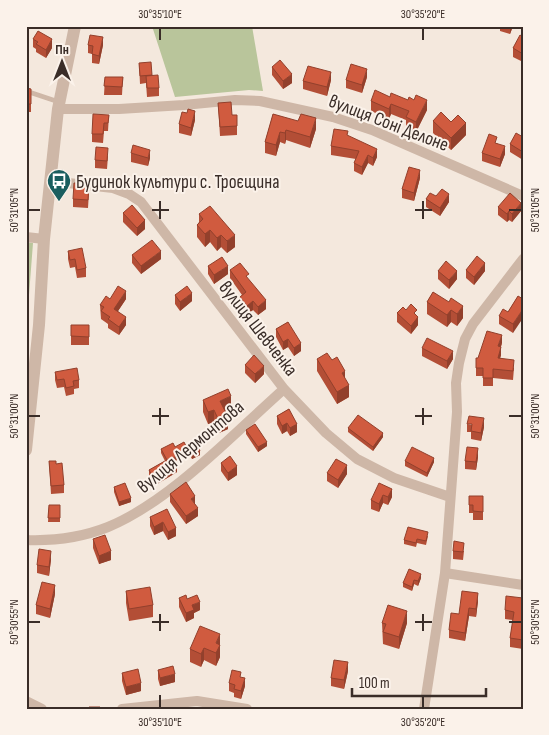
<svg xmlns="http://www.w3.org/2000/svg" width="549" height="735" font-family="'Sofia Sans Condensed',sans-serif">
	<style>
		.green { fill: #b9c59b }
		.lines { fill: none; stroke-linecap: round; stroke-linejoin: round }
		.service { stroke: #ceb7a7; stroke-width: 5 }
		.minor { stroke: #ceb7a7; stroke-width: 10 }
		.tertiary { stroke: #ceb7a7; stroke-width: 12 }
		.wall { fill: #b34e36 }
		.shaded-wall { fill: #92402c }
		.building { fill: #d05b3f; stroke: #92402c }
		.ticks { fill: none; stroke: #3a2d28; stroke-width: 2 }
		.labels { text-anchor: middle; stroke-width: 4; stroke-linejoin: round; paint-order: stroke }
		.street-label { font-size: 19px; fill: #3a2d28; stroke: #fbf2ea }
		.poi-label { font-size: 19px; fill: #3a2d28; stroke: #fbf2ea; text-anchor: start }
		.neatline { fill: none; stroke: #3a2d28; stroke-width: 2 }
		.ticks-label { font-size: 12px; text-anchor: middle; fill: #3a2d28 }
	</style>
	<rect width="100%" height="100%" fill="#f4e8dd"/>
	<!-- green -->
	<path class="green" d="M152,26H252L263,91L249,90L175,97Z
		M26,242L33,243L28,308H26Z"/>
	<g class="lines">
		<!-- service -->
		<path class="service" d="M26,91L59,102"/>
		<!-- minor -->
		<path class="minor" d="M58,109H119L184,105L235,100L260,101L333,117L372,130L523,196
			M50,181L113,188L129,194L141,202L284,389L326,433L357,459L394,478L450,497
			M26,237L44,239
			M26,540C53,541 83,537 108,527C171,501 233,434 284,389
			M445,573L523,585
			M26,701L42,709
			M122,709L197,701L247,709
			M424,709L445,573L457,412L456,383L459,363L465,339L473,324L523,259"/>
		<!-- tertiary -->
		<path class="tertiary" d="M26,450L39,325L44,239L58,109L75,26"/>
	</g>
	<!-- wall -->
	<path class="wall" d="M500,26H513L510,34L500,31Z
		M523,37V62L513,57V48Z
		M33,39L52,48L46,58L36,52V49L33,47Z
		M88,45H103L99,64L92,63V54L88,53Z
		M139,63L152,76L159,88V96L147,97L146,83L140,84Z
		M272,67L292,83L283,89L272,75Z
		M105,77H123L122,95H104Z
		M367,77L362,93L346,88V80Z
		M331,80L327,96L303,89V81Z
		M26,88L31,89V112H26Z
		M390,97L427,110L416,132L406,128V120L391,114L389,119L371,111V101Z
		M218,103L232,115L237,126V135L220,136Z
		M273,114L316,129L310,148L286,140L285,144L280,142L276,156L265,153V142Z
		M109,115L108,131H104L103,143L92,142V134Z
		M195,120L191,136L179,133V124Z
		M433,121L466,135L451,150L433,133Z
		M348,136L377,157L373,166L368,163L362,175L354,171V163L356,159L331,155V146Z
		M523,137V160L510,152V144Z
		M497,143L505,154L500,167L482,161V153Z
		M131,153L150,158L148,166L131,162Z
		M108,156L107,169L95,168V160Z
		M420,178L414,201L402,198V189Z
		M89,192L88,208L73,207V199Z
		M436,196L449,202L440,216L426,207V199Z
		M498,207L521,211L512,222L509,220L507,222L498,215Z
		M123,213L145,229L137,236L123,222Z
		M199,214L235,247L227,253L221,247L217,251L210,242L205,247L197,237V225L199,222Z
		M68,251L86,268V277L77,278L75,267L70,268L68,259Z
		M132,255L161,259L141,274L132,263Z
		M208,266L228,274L214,284L208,274Z
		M230,270L249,280L266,309L258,315L253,310L247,314L240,305V297L242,295L230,278Z
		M466,270L485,271L474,285L466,278Z
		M438,271L457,279L449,289L438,279Z
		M433,292L463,318L457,326L451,322L447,327L427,314V302Z
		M175,295L192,301L180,311L175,304Z
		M518,296L513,333L499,324V316L508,312Z
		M110,299H126L118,311L126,325L119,335L108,328V324L101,319L100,305Z
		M406,310L417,316L418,325L411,334L397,322V313Z
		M288,322L301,351L294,356L288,347L283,350L276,337V329Z
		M71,325H89V345H71Z
		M502,343L501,347V355L500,358L514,368L513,380L493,378V386H483V376H476V358H478Z
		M422,348L453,359L447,369L422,356Z
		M317,359L332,360L345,379L349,397L337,404L317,371Z
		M245,365L264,374L255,383L245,373Z
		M55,372L79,380V388L74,389V394L66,396L64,387L57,388L55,380Z
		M203,400L231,408L225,411L228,429L219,433L214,422L208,424L203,412Z
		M289,409L297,432L290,436L287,431L282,434L277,424V416Z
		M467,424L484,427L481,441L471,439V432H467Z
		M348,428L383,437L373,451L348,432Z
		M246,430L267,446L258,452L246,434Z
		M187,445L200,455L192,459L188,452V454L175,461L177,472L154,486L149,477V470L165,461L161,453V449L175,447H187Z
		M478,457L476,470L465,469V461Z
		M49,461L56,464L64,485V493L51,494Z
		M405,461L434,462L427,477L405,466Z
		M221,463L237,475L228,481L221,471Z
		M327,473L347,474L338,488L327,481Z
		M114,487L131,502L119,506L114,492Z
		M392,489V497L388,505L383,503L379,512L371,509V500Z
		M170,494L195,504L198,516L186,524L170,502Z
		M469,496H483V520H473V513H469Z
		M49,505H60V522H48Z
		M150,517L176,528V536L168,540L163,531L154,535L150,526Z
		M428,536L426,545L417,543L416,547L404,544V540Z
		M93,539L111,560L99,564L93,548Z
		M453,551H464L463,560L453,559Z
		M51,559L49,576L37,573V565Z
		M421,578L418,586L414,584L412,591L403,587V583Z
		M126,591L153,605V617L129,621L126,603Z
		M55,594L50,618L36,614V605Z
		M179,598L187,599L200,610L194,613V618L186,622L179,607Z
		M523,598V649L510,647V638L513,620L505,619V610Z
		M478,601L476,617L469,616L465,641L449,638V630L459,614Z
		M382,623H407L399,649L383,644Z
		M220,645V657L216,666L204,660L201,667L190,662V649Z
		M158,670L175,682L160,686L158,679Z
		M348,671L344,689L331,686V678Z
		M122,673L141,691L126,695L122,681Z
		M241,677L245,686L241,699L234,697V693L229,691V683Z"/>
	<!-- shaded-wall -->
	<path class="shaded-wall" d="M510,26H513L510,34Z
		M103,37V45L99,64V56Z
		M52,39V48L46,58V50Z
		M367,69V77L362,93V85Z
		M331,72V80L327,96V87Z
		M292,74V83L283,89V81Z
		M427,100V110L416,132V122Z
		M391,104V114L389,119V109Z
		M195,111V120L191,136V128Z
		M316,118V129L310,148V137Z
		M466,123V135L451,150V138Z
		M286,130V140L285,144V133Z
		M280,132V142L276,156V145Z
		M505,146V154L500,167V159Z
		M377,149V157L373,166V158Z
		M150,150V158L148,166V158Z
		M368,155V163L362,175V167Z
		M420,170V178L414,201V193Z
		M449,194V202L440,216V208Z
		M521,203V211L512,222V214Z
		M509,211V220L507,222V214Z
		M145,220V229L137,236V228Z
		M210,230V242L205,247V234Z
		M221,235V247L217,251V238Z
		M235,235V247L227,253V241Z
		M161,251V259L141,274V266Z
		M485,263V271L474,285V277Z
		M228,266V274L214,284V275Z
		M457,271V279L449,289V280Z
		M126,291V299L114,317V309Z
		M192,293V301L180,311V302Z
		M266,300V309L258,315V307Z
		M253,301V310L247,314V306Z
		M463,306V318L457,326V314Z
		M523,309V318L513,333V324Z
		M451,310V322L447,327V315Z
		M126,317V325L119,335V327Z
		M418,317V325L411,334V326Z
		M502,335V343L498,354V346Z
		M288,339V347L283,350V342Z
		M301,343V351L294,356V348Z
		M501,347V355L498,366V358Z
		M453,351V359L447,369V361Z
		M264,366V374L255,383V374Z
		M345,371V384L342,373Z
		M349,385V397L337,404V392Z
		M231,396V408L220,413V401Z
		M214,410V422L208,424V412Z
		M228,417V429L219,433V421Z
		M484,418V427L481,441V433Z
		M287,423V431L282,434V426Z
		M297,424V432L290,436V428Z
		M383,433V437L373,451V447Z
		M267,442V446L258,452V447Z
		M478,448V457L476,470V462Z
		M188,450V454L168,465V461Z
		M200,451V455L192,459V455Z
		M434,458V462L427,477V473Z
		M177,465V472L154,486V479Z
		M347,465V474L338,488V480Z
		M237,466V475L228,481V473Z
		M392,489V497L388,505V497Z
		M383,495V503L379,512V504Z
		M195,496V504L191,499Z
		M131,498V502L119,506V502Z
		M198,508V516L186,524V516Z
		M163,522V531L154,535V527Z
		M176,528V536L168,540V532Z
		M51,551V559L49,576V567Z
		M111,551V560L99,564V556Z
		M421,574V578L418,586V581Z
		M414,580V584L412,591V587Z
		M55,585V594L50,618V609Z
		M478,593V601L476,617V609Z
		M200,602V610L194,613V618L186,622V613L192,605Z
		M469,608V616L465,641V633Z
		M407,611V623L399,649V637Z
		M220,634V657L216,666V643Z
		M204,648V660L201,667V654Z
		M348,662V671L344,689V680Z
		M175,674V682L160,686V678Z
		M245,678V686L241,699V691Z
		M141,683V691L126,695V687Z"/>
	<!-- building -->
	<path class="building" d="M38,31L52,39L46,50L36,44L38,42L33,39Z
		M90,35L103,37L99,56L92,54L93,46L88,45Z
		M520,35L523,37V54L513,48Z
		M280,60L292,74L283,81L272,67Z
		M151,62L152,75L140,76L139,63Z
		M351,64L367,69L362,85L346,80Z
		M308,66L331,72L327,87L303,81Z
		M158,75L159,88H147L146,76Z
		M105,77H123L122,87L104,86Z
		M26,88L31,89V104H26Z
		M375,90L390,97L391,93L408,100L409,97L414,100L416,95L427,100L416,122L406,117L409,111L391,104L389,109L371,101Z
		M231,102L232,115H237V126L220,127L218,103Z
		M188,109L195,111L191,128L179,124L182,112L187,113Z
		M441,112L451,122L458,115L466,123L451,138L433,121Z
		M93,114L109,115L108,123H104L103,134H92Z
		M273,114L298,121L301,114L316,118L310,137L286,130L285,133L280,132L276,145L265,142Z
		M334,129L348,131L347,135L377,149L373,158L368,155L362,167L354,163L359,151L331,146Z
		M516,133L523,137V152L510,144Z
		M489,134L497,137L495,143L505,146L500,159L482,153Z
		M133,145L150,150L148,158L131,153Z
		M96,147L108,148L107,161L95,160Z
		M409,167L420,170L414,193L402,189Z
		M74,183L89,184L88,200L73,199Z
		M442,189L449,194L440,208L426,199L430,193L436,196Z
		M510,193L521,203L512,214L509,211L507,214L498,207Z
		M132,205L145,220L137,228L123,213Z
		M210,206L235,235L227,241L221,235L217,238L210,230L205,234L197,225L203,219L199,214Z
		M152,240L161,251L141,266L132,255Z
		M82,248L86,268L77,270L75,259L70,260L68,251Z
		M477,256L485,263L474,277L466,270Z
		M222,257L228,266L214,275L208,266Z
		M446,261L457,271L449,280L438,271Z
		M240,263L249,274L246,276L266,300L258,307L253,301L247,306L240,297L246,292L230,270Z
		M118,286L126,291L114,309L126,317L119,327L108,319L110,317L101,311L104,307L100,305L106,296L110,299Z
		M187,286L192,293L180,302L175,295Z
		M433,292L449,302L451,298L463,306L457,314L451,310L447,315L427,302Z
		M518,296L523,299V309L513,324L499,316L503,309L508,312Z
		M411,304L417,310L414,313L418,317L411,326L397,313L403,307L406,310Z
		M288,322L301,343L294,348L288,339L283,342L276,329Z
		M71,325H89V337L71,336Z
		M487,331L502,335L498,346L501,347L498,358L514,360L513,371L493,369V378H483V368H476V358H478Z
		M427,338L453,351L447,361L422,348Z
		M327,353L332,360L337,357L345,371L342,373L349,385L337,392L317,359Z
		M254,355L264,366L255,374L245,365Z
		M77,368L79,380L73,381L74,386L66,388L64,379L57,380L55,372Z
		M228,389L231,396L220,401L228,417L219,421L214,410L208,412L203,400Z
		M289,409L297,424L290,428L287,423L282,426L277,416Z
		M358,415L383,433L373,447L348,428Z
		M469,416L484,418L481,433L471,431L472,424H467Z
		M255,424L267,442L258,447L246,430Z
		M195,440L200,451L192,455L187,445Z
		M184,442L188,450L173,458L172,457L167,460L161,449L173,443L175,447Z
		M412,447L434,458L427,473L405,461Z
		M467,447L478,448L476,462L465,461Z
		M230,456L237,466L228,473L221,463Z
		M172,457L177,465L154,479L149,470Z
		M336,459L347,465L338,480L327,473Z
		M49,461H56V464L62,463L64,485L51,486Z
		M186,482L195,496L191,499L198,508L186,516L170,494Z
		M125,483L131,498L119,502L114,487Z
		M379,483L392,489L388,497L383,495L379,504L371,500Z
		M469,496H483V512L473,511V505H469Z
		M49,505H60V518H48Z
		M167,509L176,528L168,532L163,522L154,527L150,517Z
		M408,527L428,532L426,541L417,539L416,543L404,540Z
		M105,535L111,551L99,556L93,539Z
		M454,541L464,543L463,552L453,551Z
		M39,549L51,551L49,567L37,565Z
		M409,569L421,574L418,581L414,580L412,587L403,583Z
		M42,582L55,585L50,609L36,605Z
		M150,587L153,605L129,609L126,591Z
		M462,591L478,593L476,609L469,608L465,633L449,630L451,613L459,614Z
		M186,595L187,599L197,595L200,602L192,605L194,610L186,613L179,598Z
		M506,596L523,598V640L510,638L514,612L505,610Z
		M388,605L407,611L399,637L383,632L386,624L382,623Z
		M200,626L220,634L216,643L220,645L216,653L204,648L201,654L190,649Z
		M334,660L348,662L344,680L331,678Z
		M173,666L175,674L160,678L158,670Z
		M138,669L141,683L126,687L122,673Z
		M232,670L241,672L240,677L245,678L241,691L234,689L235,685L229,683Z
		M89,707H100V709H89Z"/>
	<!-- ticks -->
	<path class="ticks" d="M160,28V40M423,28V40M160,201V219M423,201V219M28,210H40M152,210H169M415,210H432M509,210H522M160,408V425M423,408V425M28,416H40M152,416H169M415,416H432M509,416H522M160,614V631M423,614V631M28,622H40M152,622H169M415,622H432M509,622H522M160,695V708M423,695V708"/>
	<!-- icons -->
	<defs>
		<g id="bus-pin" transform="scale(1.25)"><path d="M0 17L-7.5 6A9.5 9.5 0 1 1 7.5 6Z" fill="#1a5e5f" stroke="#fbf2ea"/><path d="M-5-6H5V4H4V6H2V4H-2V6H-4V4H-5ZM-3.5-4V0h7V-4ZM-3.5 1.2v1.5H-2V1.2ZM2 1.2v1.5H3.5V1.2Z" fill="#fff"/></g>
	</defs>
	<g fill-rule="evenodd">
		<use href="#bus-pin" x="59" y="181"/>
	</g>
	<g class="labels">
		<!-- street labels -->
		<g class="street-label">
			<text transform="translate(389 122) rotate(21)" y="7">вулиця Соні Делоне</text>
			<text transform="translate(259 328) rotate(52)" y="7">вулиця Шевченка</text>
			<text transform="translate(190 446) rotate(-40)" y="7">вулиця Лермонтова</text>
		</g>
		<!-- poi labels -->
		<g class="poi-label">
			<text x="76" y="188">Будинок культури с. Троєщина</text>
		</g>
	</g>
	<!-- border -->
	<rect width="549" height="735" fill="none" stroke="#fbf2ea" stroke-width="55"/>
	<!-- north arrow -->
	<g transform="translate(62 62)" stroke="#fbf2ea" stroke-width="4" paint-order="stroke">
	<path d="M0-4L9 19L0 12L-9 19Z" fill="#3a2d28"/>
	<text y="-8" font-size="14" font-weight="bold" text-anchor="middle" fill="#3a2d28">Пн</text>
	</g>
	<!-- scale -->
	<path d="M352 688v8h134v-8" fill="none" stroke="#3a2d28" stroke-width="2.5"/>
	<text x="359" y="688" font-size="15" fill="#3a2d28" stroke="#fbf2ea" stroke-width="4" paint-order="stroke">100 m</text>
	<rect x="28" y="28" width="494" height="680" class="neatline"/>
	<g class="ticks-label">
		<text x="160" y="18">30°35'10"E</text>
		<text x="423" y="18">30°35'20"E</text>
		<text transform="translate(14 210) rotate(-90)" y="4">50°31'05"N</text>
		<text transform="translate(535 210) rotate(-90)" y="4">50°31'05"N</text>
		<text transform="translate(14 416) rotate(-90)" y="4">50°31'00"N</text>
		<text transform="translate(535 416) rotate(-90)" y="4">50°31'00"N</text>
		<text transform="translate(14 622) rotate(-90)" y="4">50°30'55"N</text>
		<text transform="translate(535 622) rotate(-90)" y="4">50°30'55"N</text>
		<text x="160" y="726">30°35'10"E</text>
		<text x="423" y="726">30°35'20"E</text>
	</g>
</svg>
